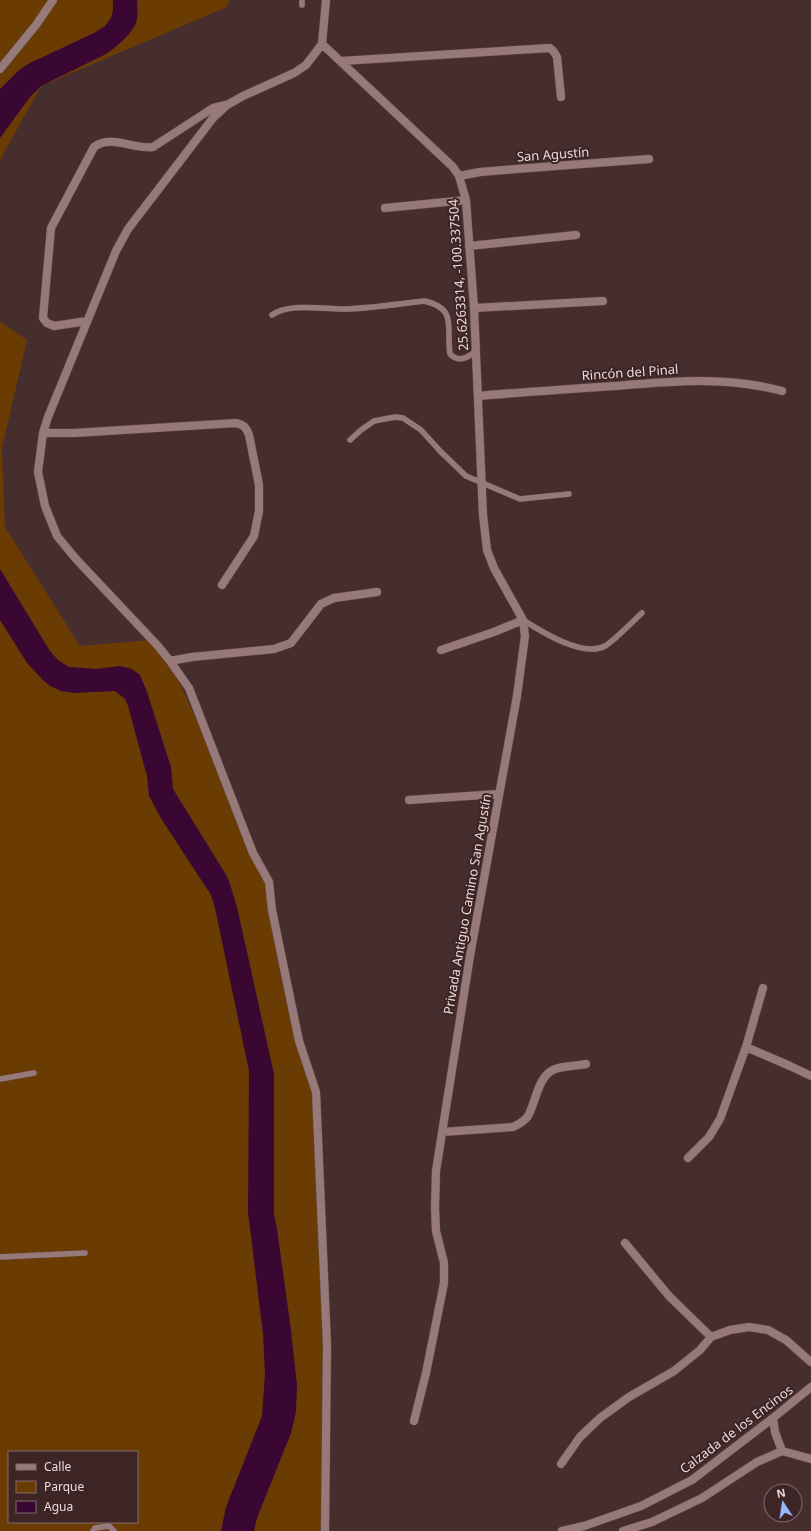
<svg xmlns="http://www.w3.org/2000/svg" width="811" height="1531" font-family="'Noto Sans',sans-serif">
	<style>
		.green { fill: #6a3c04; fill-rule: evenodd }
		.water { fill: #390732 }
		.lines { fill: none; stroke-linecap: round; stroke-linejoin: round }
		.lane-casing { stroke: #624d4d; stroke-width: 6 }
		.street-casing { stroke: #624d4d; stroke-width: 9 }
		.lane { stroke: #977979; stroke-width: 5.5 }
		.street { stroke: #977979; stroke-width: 8 }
		.labels { text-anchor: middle; stroke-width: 4; stroke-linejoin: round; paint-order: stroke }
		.street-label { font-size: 13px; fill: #ead9d9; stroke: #3d2425 }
	</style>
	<rect width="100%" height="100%" fill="#472e2e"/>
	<!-- green -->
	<path class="green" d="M0,0H230L227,7L41,86L0,160Z
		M0,321L27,340L2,448L5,527L80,646L152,640L170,661L269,882L299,1041L316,1092L327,1345L325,1531H0ZM9,1452H137V1522H9Z"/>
	<!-- water -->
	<path class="water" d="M113,0H137C137,6 138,13 137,19C136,31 115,48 106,54L41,86L30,97L0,138V89L18,71L28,64L94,33L105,26L111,18L113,10Z
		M0,569L50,651L58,660L69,667L96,669L120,666L132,669L140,675L147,692L171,767L173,789L225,873L229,881L237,907L274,1074V1214L277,1229L291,1330L297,1385L296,1412L291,1433L257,1518L254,1531H221L226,1507L262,1416L265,1374L263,1334L248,1212L249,1071L215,908L211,895L162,820L149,796L147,776L128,706L125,699L115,691L74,693L61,691L50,686L43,680L27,663L0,620Z"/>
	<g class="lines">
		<!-- lane casing -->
		<g class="lane-casing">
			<path id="lane" d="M302,5V0
				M272,315C290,302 325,310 347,309C373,308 398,304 424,301C458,308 446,328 450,354C459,363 467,358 476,351
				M350,440L361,430L374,421L395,417L403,418L421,430L441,452L466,476L520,499L569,494
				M523,620C542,632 583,658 605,646C615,640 633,621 642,613
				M0,1079L34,1073
				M0,1257L85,1253
				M93,1531L95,1528L109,1526L114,1531"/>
		</g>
		<!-- street casing -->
		<g class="street-casing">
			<path id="street" d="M322,44L306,65L294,73L243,96L227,105L213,118L128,229L116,251L48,417L43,433L38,472L45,506L57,536L76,559L158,646L170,661L189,688L253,853L269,882L272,910L299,1041L316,1092L327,1345L325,1531
				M322,44L453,167L459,176L466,200L474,308L483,515L487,550L494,568L523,620L525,636L517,696L470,956L436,1171L435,1208L436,1231L444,1263V1283L426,1373L414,1421
				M322,44L326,0
				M341,61L550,48L554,52L557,57L561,97
				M0,69L36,25L53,0
				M459,176L480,172L516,169L649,159
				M385,208L466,200
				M469,246L576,235
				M474,308L603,301
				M87,321L54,326L47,323L43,318L51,228L94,147C112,134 134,150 153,147L213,108L226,105
				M478,396C524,392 569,389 615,386C673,381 726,376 782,391
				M43,433H74L236,423C244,425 246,427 249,435L259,485V511L254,536L222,585
				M441,650L494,632L523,620
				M170,661L192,657L274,649L291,643L321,604L334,598L377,592
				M409,800L498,794
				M746,1047L790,1066L811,1076
				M442,1132L513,1127C519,1124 524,1122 528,1116C536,1102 538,1075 555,1069C564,1066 576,1066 586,1064
				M688,1158L709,1137L720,1119L746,1047L763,988
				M625,1243L669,1296L711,1337
				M773,1418L775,1432L782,1451
				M561,1464L580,1437L600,1418L629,1397L674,1371L700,1350L711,1337L730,1330L749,1327L768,1330L786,1340L811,1362
				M562,1531L584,1526L641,1506L692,1480L773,1418L811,1387
				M623,1531L652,1522L702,1498L757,1462L782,1451L811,1459"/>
		</g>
		<!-- lane -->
		<use href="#lane" class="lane"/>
		<!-- street -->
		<use href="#street" class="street"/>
	</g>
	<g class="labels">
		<!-- street labels -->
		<g class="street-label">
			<text transform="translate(553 154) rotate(-4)" y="5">San Agustín</text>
			<text transform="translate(458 275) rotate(-94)" y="5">25.6263314, -100.337504</text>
			<text transform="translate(630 372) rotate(-4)" y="5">Rincón del Pinal</text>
			<text transform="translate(467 904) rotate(-80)" y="5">Privada Antiguo Camino San Agustín</text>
			<text transform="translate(736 1429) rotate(-37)" y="5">Calzada de los Encinos</text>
		</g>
	</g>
	<!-- legend -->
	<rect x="8" y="1451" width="130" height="72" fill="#3d2425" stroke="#826c6d"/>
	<rect x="16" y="1464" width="20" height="6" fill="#977979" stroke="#826c6d"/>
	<text x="44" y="1471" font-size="12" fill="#ead9d9">Calle</text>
	<rect x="16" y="1481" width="20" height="12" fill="#6a3c04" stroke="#826c6d"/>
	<text x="44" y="1491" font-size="12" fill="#ead9d9">Parque</text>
	<rect x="16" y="1501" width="20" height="12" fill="#390732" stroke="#826c6d"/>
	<text x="44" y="1511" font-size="12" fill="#ead9d9">Agua</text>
	<!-- north arrow -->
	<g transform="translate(783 1503) rotate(348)"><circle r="19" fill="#3d2425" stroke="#826c6d"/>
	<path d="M0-3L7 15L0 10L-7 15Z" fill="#99b5fd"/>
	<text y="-6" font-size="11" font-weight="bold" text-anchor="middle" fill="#ead9d9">N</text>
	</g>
</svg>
